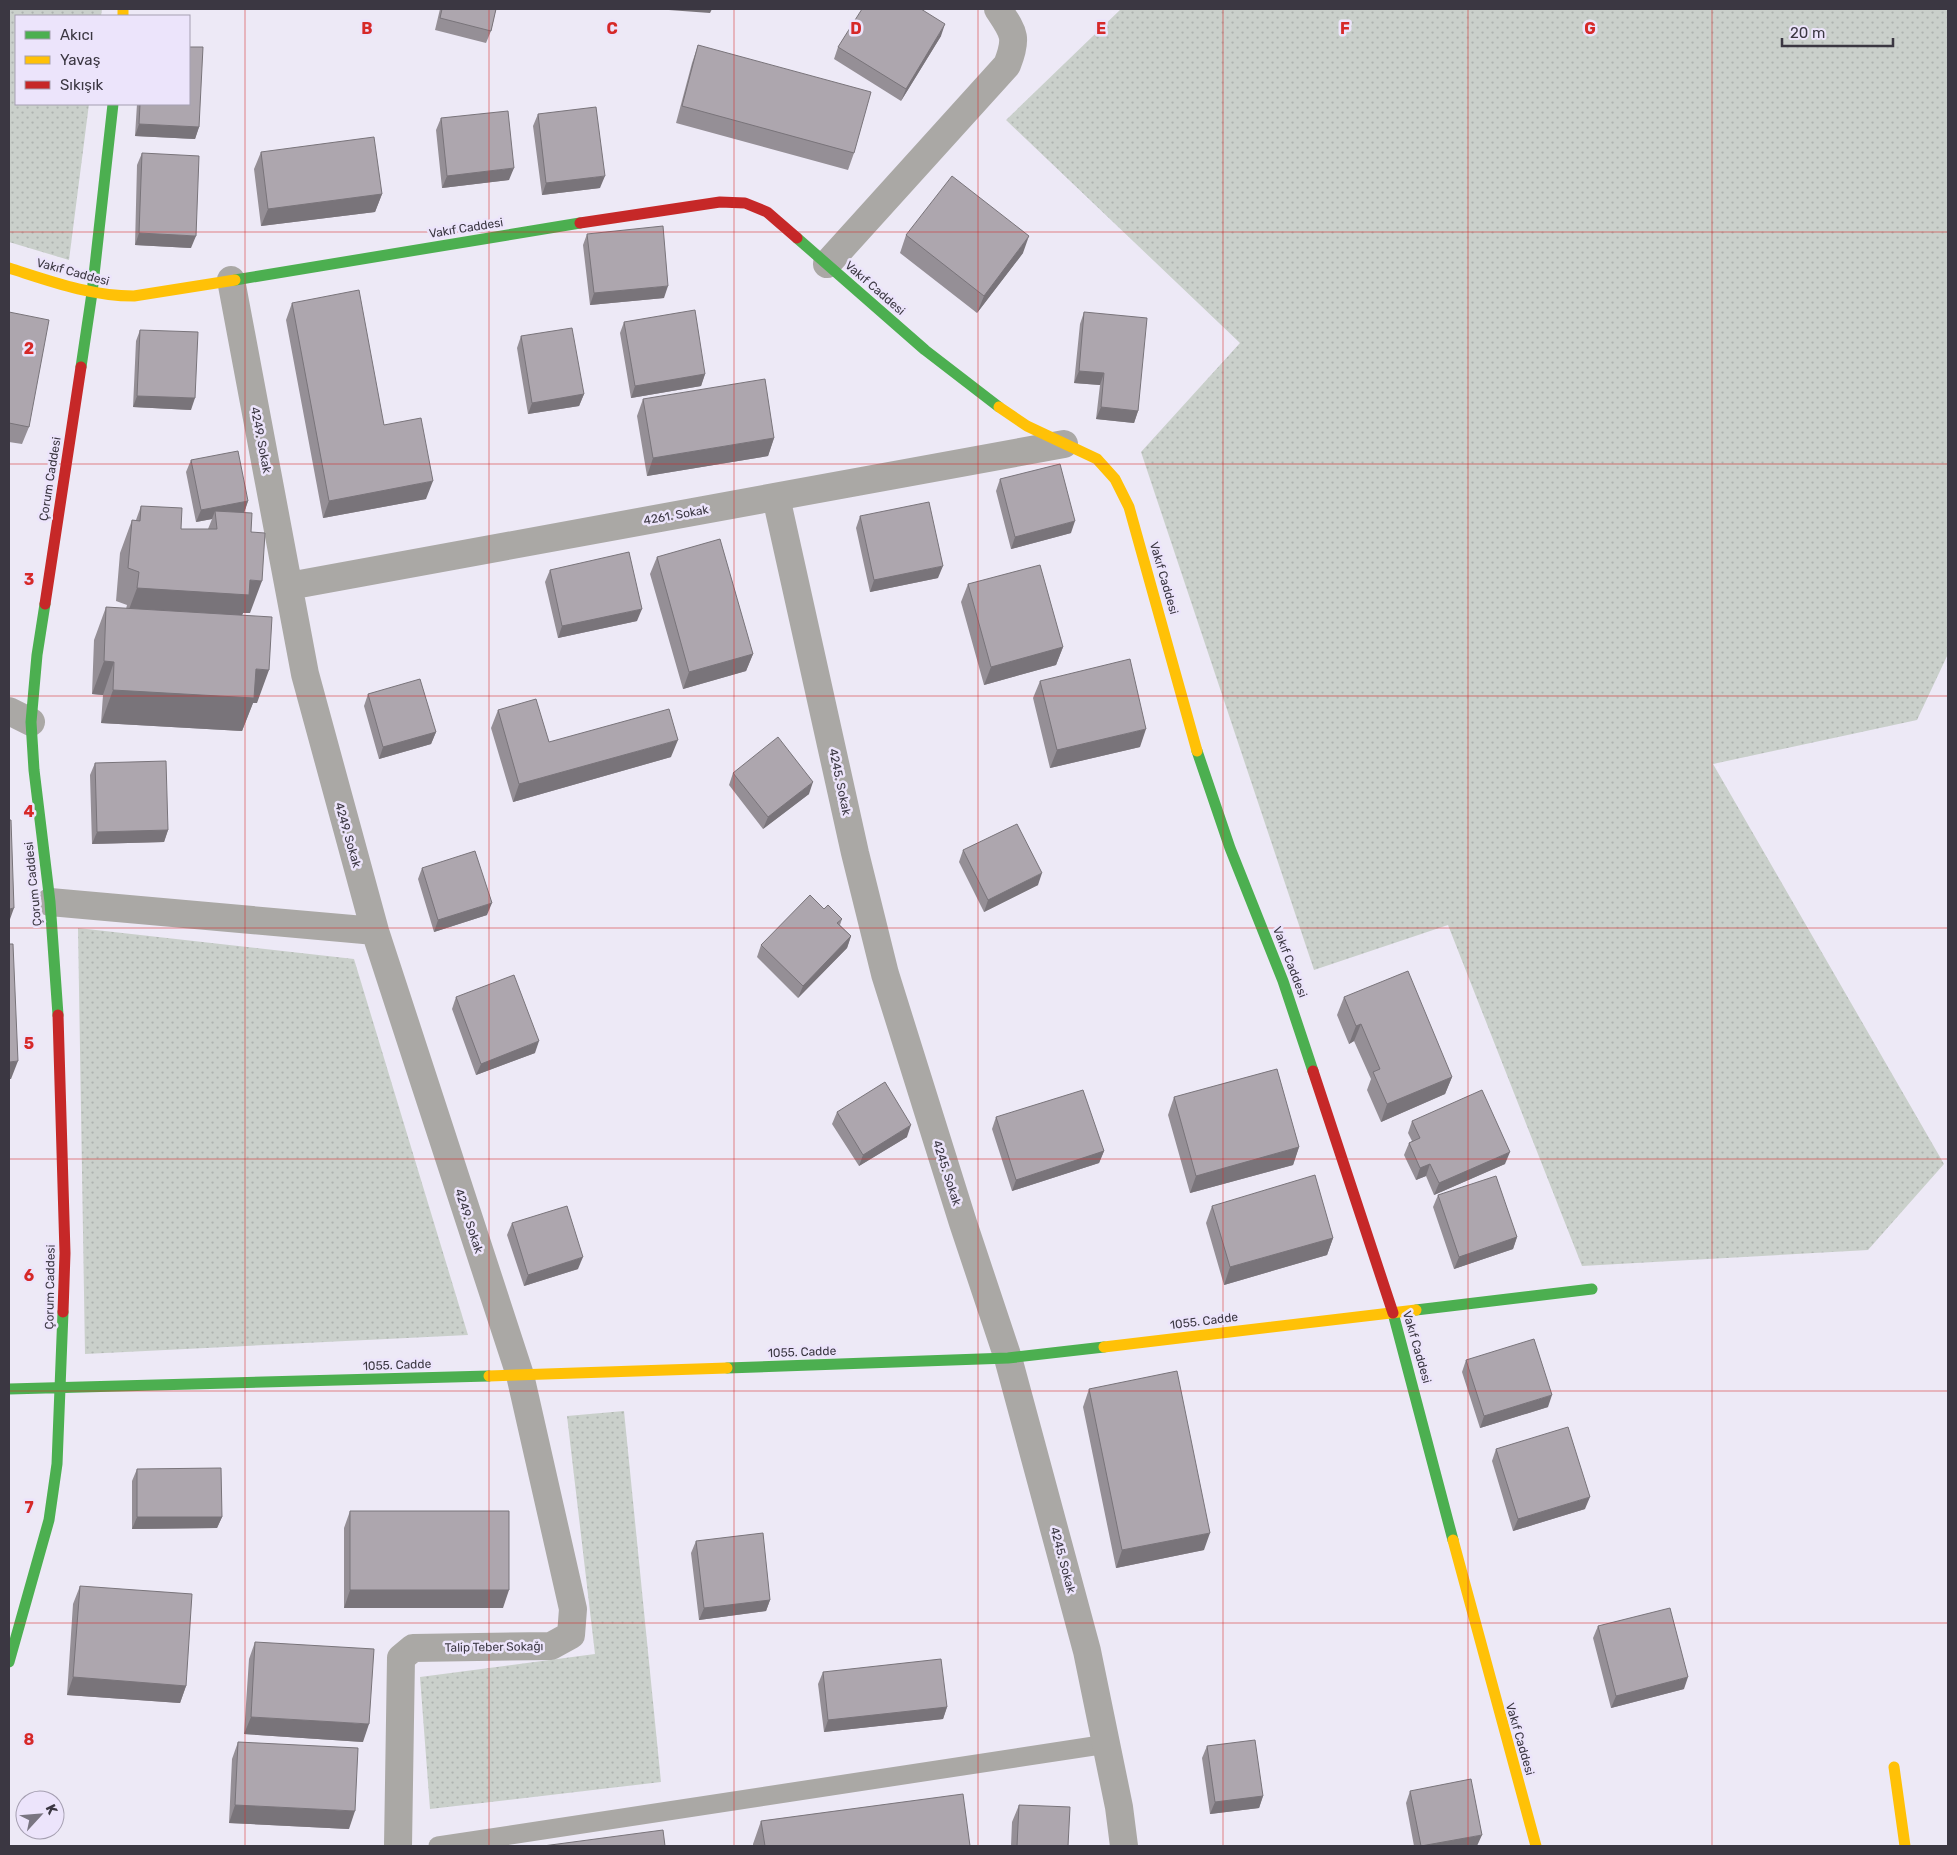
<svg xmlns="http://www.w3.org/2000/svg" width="1957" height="1855" font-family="Rubik,sans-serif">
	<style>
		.grass { fill: url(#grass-dots) }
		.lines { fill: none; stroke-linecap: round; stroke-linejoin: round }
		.lane { stroke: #aaa8a5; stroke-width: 19 }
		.street { stroke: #aaa8a5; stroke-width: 28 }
		.fast { stroke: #4caf50; stroke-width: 11 }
		.slow { stroke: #ffc107; stroke-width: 11 }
		.jam { stroke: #c62828; stroke-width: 11 }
		.wall { fill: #958f96 }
		.shaded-wall { fill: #79747a }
		.building { fill: #ada6ae; stroke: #79747a }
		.grid { fill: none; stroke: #d62828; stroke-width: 1; stroke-opacity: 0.55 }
		.labels { text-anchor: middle; stroke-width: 5; stroke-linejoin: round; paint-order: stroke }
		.street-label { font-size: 12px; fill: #3b3742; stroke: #ece4fb }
		.grid-label { font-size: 16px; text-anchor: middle; font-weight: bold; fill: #d62828; stroke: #ece4fb; stroke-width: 5; stroke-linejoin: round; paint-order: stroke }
	</style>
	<defs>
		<pattern id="grass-dots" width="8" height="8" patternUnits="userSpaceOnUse" patternTransform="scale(1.25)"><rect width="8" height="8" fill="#cad0cb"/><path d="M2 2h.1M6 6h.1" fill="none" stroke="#aeb3b0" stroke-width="1.8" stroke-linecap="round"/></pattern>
	</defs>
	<rect width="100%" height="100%" fill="#ede9f6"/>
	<!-- grass -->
	<path class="grass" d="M9,9H102L101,16H16V104H89L69,260L9,242Z
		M1121,9H1948V654L1917,720L1713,764L1944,1164L1868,1250L1582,1266L1448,925L1314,970L1141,452L1240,343L1006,120Z
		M78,928L354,959L468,1335L85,1354Z
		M624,1411L661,1782L430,1809L420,1677L595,1654L567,1416Z"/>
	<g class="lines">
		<!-- lane -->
		<path class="lane" d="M438,1846L1107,1744"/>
		<!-- street -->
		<path class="street" d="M827,264L1007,65C1018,37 1014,33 998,9
			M231,280L305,674L375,931L520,1375L573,1609L571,1635L551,1646L413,1648L401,1658L398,1846
			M776,497L855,853L885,974L963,1223L1008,1358L1087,1651L1119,1807L1124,1846
			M289,586L1064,444
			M9,711L31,722
			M50,902L375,931"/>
		<!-- fast -->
		<path class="fast" d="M797,238L925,350L999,407
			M235,280L580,223
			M81,367L92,293L113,104
			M45,604L37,655L31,722L34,770L50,902L58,1015
			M1197,751L1230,848L1283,981L1313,1071
			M1416,1310L1592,1289
			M1393,1313L1453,1540
			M727,1368L1008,1358L1104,1347
			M9,1389L489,1376
			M9,1662L49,1520L57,1464L63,1312"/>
		<!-- slow -->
		<path class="slow" d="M123,9V16
			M9,268C50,281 90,296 134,296L235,280
			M999,407L1027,426L1097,459L1115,479L1129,507L1197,751
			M1104,1347L1416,1310
			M489,1376L727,1368
			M1453,1540L1536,1846
			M1894,1767L1905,1846"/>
		<!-- jam -->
		<path class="jam" d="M580,223L720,202L745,203L767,212L797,238
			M45,604L81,367
			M58,1015L65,1253L63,1312
			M1313,1071L1393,1313"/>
	</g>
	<!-- wall -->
	<path class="wall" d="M440,9H496L491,31L486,43L435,30Z
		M941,36L901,101L834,59L838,47Z
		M698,45L854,153L848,170L676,123L692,63Z
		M137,104H189L199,127L195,139L135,136Z
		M538,114L600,188L542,195L533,126Z
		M441,118L509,180L442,188L436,130Z
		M261,152L382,194L375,212L261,226L254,169Z
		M142,153L191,248L135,245L137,165Z
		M587,234L664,298L590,305L583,245Z
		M906,235L1023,253L977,313L900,253Z
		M292,303L384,425L426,499L323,518L286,320Z
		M9,312L29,427L22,444L9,442Z
		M1084,312L1138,411L1134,423L1096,419L1100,385L1074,383L1080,324Z
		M624,322L705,374L701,386L631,398L620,333Z
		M140,330L191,410L133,407L136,341Z
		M521,336L584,394L579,406L528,414L517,348Z
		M643,399L774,438L768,456L647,476L637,416Z
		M191,460L248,501L244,513L251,532L250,613H243L242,615L257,703H253L242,731L101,723L103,695L92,694L94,640L106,607L126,609L127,605L116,601L120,553L132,520H136L141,506L181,529H208L212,519L196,522L186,472Z
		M1000,479L1071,533L1011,549L996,491Z
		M860,516L938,578L870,592L856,528Z
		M657,557L753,654L746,671L683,689L650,574Z
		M550,570L637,621L558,638L545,582Z
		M968,584L1063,647L1056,665L984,685L961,602Z
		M1040,681L1140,747L1050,768L1033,698Z
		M368,694L436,732L431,744L379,759L364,706Z
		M498,710L549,742L671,757L513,802L491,728Z
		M95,763L168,830L164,842L92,844L90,775Z
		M733,773L809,794L763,829L729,785Z
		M963,850L1038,885L984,912L959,862Z
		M422,868L487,915L434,932L418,879Z
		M824,909L842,919L840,925L851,936L847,948L798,998L757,957L761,945Z
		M456,997L535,1053L476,1075L452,1009Z
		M1344,997L1452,1077L1445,1094L1381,1122L1367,1090L1371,1079L1354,1041L1349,1044L1337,1015Z
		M1174,1097L1299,1147L1293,1165L1190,1193L1168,1115Z
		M837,1112L907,1137L859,1166L832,1124Z
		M996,1117L1104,1151L1099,1163L1012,1191L992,1129Z
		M1412,1121L1505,1164L1434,1195L1426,1176L1416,1180L1404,1155L1409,1143L1412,1141L1408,1133Z
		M1438,1195L1517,1237L1513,1249L1454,1269L1433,1207Z
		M1212,1206L1333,1238L1327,1255L1224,1285L1206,1223Z
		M512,1223L578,1269L524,1286L507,1235Z
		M1466,1360L1548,1407L1480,1428L1462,1372Z
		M1089,1389L1204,1550L1116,1568L1083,1407Z
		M1496,1449L1585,1509L1513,1531L1492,1461Z
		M137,1469L222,1517L217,1528L132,1529V1481Z
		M350,1511L503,1608H344V1528Z
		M696,1541L770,1600L766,1611L699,1620L691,1553Z
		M80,1586L186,1686L180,1703L67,1695L73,1604Z
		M1598,1626L1684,1689L1611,1708L1593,1638Z
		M255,1642L363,1742L244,1734L249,1659Z
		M823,1672L947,1707L943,1719L824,1732L818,1684Z
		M238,1742L349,1829L229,1823L232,1759Z
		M1207,1746L1263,1796L1259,1808L1210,1814L1202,1758Z
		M1410,1791L1477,1846H1414L1406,1803Z
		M1019,1805L1068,1846H1011L1012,1822Z
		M761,1821L970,1846H753V1844Z"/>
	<!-- shaded-wall -->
	<path class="shaded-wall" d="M655,9H712L710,13Z
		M945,24L941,36L901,101L906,89Z
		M139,124L199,127L195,139L135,136Z
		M514,168L509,180L442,188L447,176Z
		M605,176L600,188L542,195L546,183Z
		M382,194L375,212L261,226L268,209Z
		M139,233L196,236L191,248L135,245Z
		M1029,236L1023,253L977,313L984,296Z
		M668,286L664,298L590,305L594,293Z
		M1079,371L1104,373L1100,385L1074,383Z
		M705,374L701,386L631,398L635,386Z
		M584,394L579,406L528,414L532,403Z
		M137,396L195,398L191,410L133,407Z
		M1101,407L1138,411L1134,423L1096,419Z
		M774,438L768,456L647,476L653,458Z
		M433,481L426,499L323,518L329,501Z
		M248,501L244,513L215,511L212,519L196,522L201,510Z
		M1075,521L1071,533L1011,549L1015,537Z
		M943,566L938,578L870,592L874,580Z
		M250,580L262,581L250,613H243L237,628L125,620L137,588Z
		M642,609L637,621L558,638L562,626Z
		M1063,647L1056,665L984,685L991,667Z
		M753,654L746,671L683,689L689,672Z
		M104,661L114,662L103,695L92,694Z
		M256,669L269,670L257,703H253L242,731L101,723L113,690Z
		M1146,729L1140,747L1050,768L1057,750Z
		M436,732L431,744L379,759L383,747Z
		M678,740L671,757L513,802L519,784Z
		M813,782L809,794L763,829L768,817Z
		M168,830L164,842L92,844L97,832Z
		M1042,873L1038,885L984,912L988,900Z
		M492,903L487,915L434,932L438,920Z
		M14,908L9,922V909Z
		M851,936L847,948L798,998L803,986Z
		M1361,1024L1354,1041L1349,1044L1356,1026Z
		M539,1041L535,1053L476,1075L481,1064Z
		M18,1061L11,1079H9V1062Z
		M1452,1077L1445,1094L1381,1122L1387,1104Z
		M911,1125L907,1137L859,1166L863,1155Z
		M1299,1147L1293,1165L1190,1193L1196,1176Z
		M1104,1151L1099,1163L1012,1191L1016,1180Z
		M1510,1152L1505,1164L1434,1195L1439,1183Z
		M1430,1164L1426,1176L1416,1180L1420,1168Z
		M1517,1237L1513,1249L1454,1269L1459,1257Z
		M1333,1238L1327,1255L1224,1285L1230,1267Z
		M583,1257L578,1269L524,1286L528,1275Z
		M1552,1395L1548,1407L1480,1428L1484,1416Z
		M1590,1497L1585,1509L1513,1531L1518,1519Z
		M137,1517H222L217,1528L132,1529Z
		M1210,1533L1204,1550L1116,1568L1122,1550Z
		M350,1590H509L503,1608H344Z
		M770,1600L766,1611L699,1620L704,1608Z
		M73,1677L186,1686L180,1703L67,1695Z
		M1688,1677L1684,1689L1611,1708L1616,1696Z
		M947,1707L943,1719L824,1732L828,1720Z
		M251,1717L369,1724L363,1742L244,1734Z
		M1263,1796L1259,1808L1210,1814L1215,1802Z
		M235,1805L355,1811L349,1829L229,1823Z
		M1482,1835L1477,1846H1420H1421Z"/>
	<!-- building -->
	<path class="building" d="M442,9H496L491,31L440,18Z
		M862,9H921L945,24L906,89L838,47Z
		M698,45L871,92L854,153L682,106Z
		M189,47H203L199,127L139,124L140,104H189Z
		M596,107L605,176L546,183L538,114Z
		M508,111L514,168L447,176L441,118Z
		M374,137L382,194L268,209L261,152Z
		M142,153L199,156L196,236L139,233Z
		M952,176L1029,236L984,296L906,235Z
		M663,226L668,286L594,293L587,234Z
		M359,290L384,425L421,418L433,481L329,501L292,303Z
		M695,310L705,374L635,386L624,322Z
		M9,312L49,320L29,427L9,423Z
		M1084,312L1147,318L1138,411L1101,407L1104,373L1079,371Z
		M572,328L584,394L532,403L521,336Z
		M140,330L198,332L195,398L137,396Z
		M765,379L774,438L653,458L643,399Z
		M238,451L248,501L201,510L191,460Z
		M1060,464L1075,521L1015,537L1000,479Z
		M929,502L943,566L874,580L860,516Z
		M141,506L182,508L181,529H217L215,511L252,513L251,532L265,533L262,581L250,580L249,595L137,588L139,572L128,568L132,520L140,521Z
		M720,539L753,654L689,672L657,557Z
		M629,552L642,609L562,626L550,570Z
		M1040,565L1063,647L991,667L968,584Z
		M106,607L272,617L269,670L256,669L254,698L113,690L114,662L104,661Z
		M1130,659L1146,729L1057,750L1040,681Z
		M420,679L436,732L383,747L368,694Z
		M536,699L549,742L669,709L678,740L519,784L498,710Z
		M778,737L813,782L768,817L733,773Z
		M166,761L168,830L97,832L95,763Z
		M9,820H11L14,908L9,909Z
		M1017,824L1042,873L988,900L963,850Z
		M475,851L492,903L438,920L422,868Z
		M810,895L824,909L828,905L842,919L837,923L851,936L803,986L761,945Z
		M9,944H13L18,1061L9,1062Z
		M1408,971L1452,1077L1387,1104L1373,1072L1380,1069L1361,1024L1356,1026L1344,997Z
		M514,975L539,1041L481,1064L456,997Z
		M1277,1069L1299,1147L1196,1176L1174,1097Z
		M885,1082L911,1125L863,1155L837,1112Z
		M1083,1090L1104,1151L1016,1180L996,1117Z
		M1482,1090L1510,1152L1439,1183L1430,1164L1420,1168L1409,1143L1420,1138L1412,1121Z
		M1315,1175L1333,1238L1230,1267L1212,1206Z
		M1496,1176L1517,1237L1459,1257L1438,1195Z
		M567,1206L583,1257L528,1275L512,1223Z
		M1534,1339L1552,1395L1484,1416L1466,1360Z
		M1177,1371L1210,1533L1122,1550L1089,1389Z
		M1568,1427L1590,1497L1518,1519L1496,1449Z
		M221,1468L222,1517H137V1469Z
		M350,1511H509V1590H350Z
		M763,1533L770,1600L704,1608L696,1541Z
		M80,1586L192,1594L186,1686L73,1677Z
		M1670,1608L1688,1677L1616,1696L1598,1626Z
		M255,1642L374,1649L369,1724L251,1717Z
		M941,1659L947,1707L828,1720L823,1672Z
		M1255,1740L1263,1796L1215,1802L1207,1746Z
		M238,1742L358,1748L355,1811L235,1805Z
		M1471,1779L1482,1835L1421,1846L1410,1791Z
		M963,1794L970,1846H765L761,1821Z
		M1019,1805L1070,1807L1068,1846H1017Z
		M663,1830L665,1846H543Z"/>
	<!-- grid -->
	<path class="grid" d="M245,9V1846M489,9V1846M734,9V1846M978,9V1846M1223,9V1846M1468,9V1846M1712,9V1846M9,232H1948M9,464H1948M9,696H1948M9,928H1948M9,1159H1948M9,1391H1948M9,1623H1948"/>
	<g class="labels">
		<!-- street labels -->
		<g class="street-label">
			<text transform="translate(466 228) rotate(-9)" y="4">Vakıf Caddesi</text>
			<text transform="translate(73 272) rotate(15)" y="4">Vakıf Caddesi</text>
			<text transform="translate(875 288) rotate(41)" y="4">Vakıf Caddesi</text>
			<text transform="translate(261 440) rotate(79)" y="4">4249. Sokak</text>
			<text transform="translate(50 479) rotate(-81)" y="4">Çorum Caddesi</text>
			<text transform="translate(676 515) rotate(-10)" y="4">4261. Sokak</text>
			<text transform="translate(1164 578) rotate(74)" y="4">Vakıf Caddesi</text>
			<text transform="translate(840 782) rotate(78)" y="4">4245. Sokak</text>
			<text transform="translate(348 835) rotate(74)" y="4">4249. Sokak</text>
			<text transform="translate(33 884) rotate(-96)" y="4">Çorum Caddesi</text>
			<text transform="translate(1290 962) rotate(69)" y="4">Vakıf Caddesi</text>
			<text transform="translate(947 1173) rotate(72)" y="4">4245. Sokak</text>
			<text transform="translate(469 1221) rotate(72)" y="4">4249. Sokak</text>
			<text transform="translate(50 1287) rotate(-89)" y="4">Çorum Caddesi</text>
			<text transform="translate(1204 1321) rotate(-7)" y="4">1055. Cadde</text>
			<text transform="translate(1417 1347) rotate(74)" y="4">Vakıf Caddesi</text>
			<text transform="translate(802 1352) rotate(-2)" y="4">1055. Cadde</text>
			<text transform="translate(397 1365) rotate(-2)" y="4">1055. Cadde</text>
			<text transform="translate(1063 1560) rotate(75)" y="4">4245. Sokak</text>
			<text transform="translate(494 1647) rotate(-1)" y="4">Talip Teber Sokağı</text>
			<text transform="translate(1520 1739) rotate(74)" y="4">Vakıf Caddesi</text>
		</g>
	</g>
	<g class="grid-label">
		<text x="367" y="34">B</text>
		<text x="612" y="34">C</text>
		<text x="856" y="34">D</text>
		<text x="1101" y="34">E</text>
		<text x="1345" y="34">F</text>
		<text x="1590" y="34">G</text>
		<text x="29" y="354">2</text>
		<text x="29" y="585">3</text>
		<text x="29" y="817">4</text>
		<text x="29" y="1049">5</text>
		<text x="29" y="1281">6</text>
		<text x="29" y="1513">7</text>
		<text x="29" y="1745">8</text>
	</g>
	<!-- border -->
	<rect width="1957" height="1855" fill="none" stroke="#3b3742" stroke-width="20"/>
	<!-- legend -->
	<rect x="15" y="15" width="175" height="90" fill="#ece4fb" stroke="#a59fb1"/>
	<rect x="25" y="31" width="25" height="8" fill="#4caf50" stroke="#a59fb1"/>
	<text x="60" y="40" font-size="15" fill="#3b3742">Akıcı</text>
	<rect x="25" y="56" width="25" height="8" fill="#ffc107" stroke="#a59fb1"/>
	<text x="60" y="65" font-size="15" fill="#3b3742">Yavaş</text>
	<rect x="25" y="81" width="25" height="8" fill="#c62828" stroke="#a59fb1"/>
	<text x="60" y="90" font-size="15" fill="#3b3742">Sıkışık</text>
	<!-- north arrow -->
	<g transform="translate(40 1815) rotate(64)"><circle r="24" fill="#ece4fb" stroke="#a59fb1"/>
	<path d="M0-4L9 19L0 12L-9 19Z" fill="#797581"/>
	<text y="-8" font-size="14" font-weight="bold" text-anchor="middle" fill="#3b3742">K</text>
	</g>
	<!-- scale -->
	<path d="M1782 38v8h111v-8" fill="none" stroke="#3b3742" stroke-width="2.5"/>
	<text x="1790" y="38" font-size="15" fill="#3b3742" stroke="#ece4fb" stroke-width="4" paint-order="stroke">20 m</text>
</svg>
